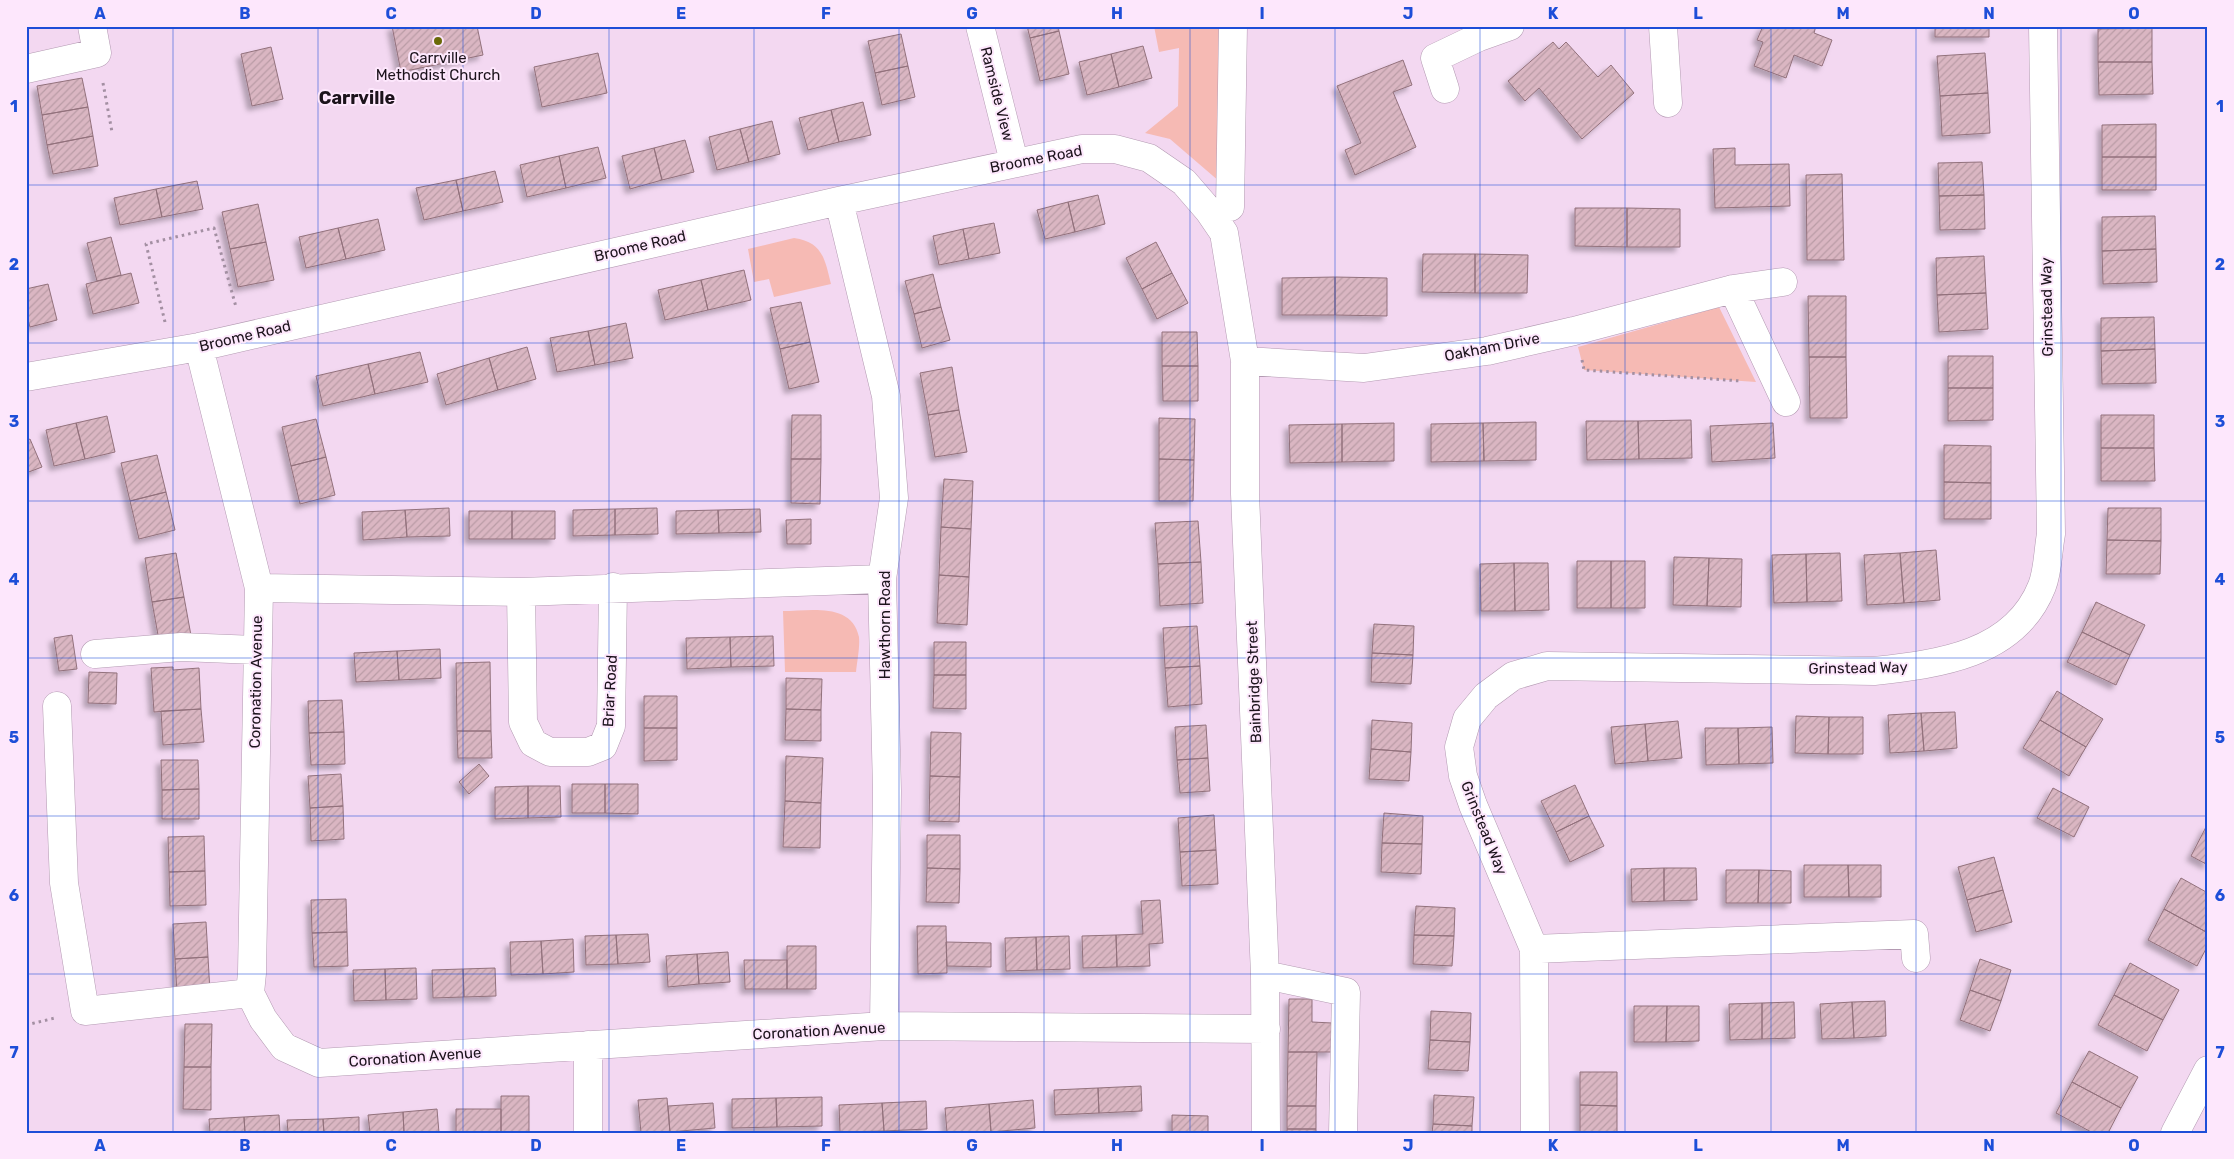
<svg xmlns="http://www.w3.org/2000/svg" width="2234" height="1159" font-family="Rubik,sans-serif">
	<style>
		.grass { fill: #f6bab4 }
		.building { fill: url(#building-hatch); stroke: #92717c; filter: url(#shadow) }
		.lines { fill: none; stroke-linecap: round; stroke-linejoin: round }
		.minor-casing { stroke: #b39ab2; stroke-width: 29 }
		.path { stroke: #a38fa2; stroke-width: 3; stroke-dasharray: 2.5 4; stroke-linecap: butt }
		.minor { stroke: #fff; stroke-width: 28 }
		.grid { fill: none; stroke: #1d4ed8; stroke-width: 1; stroke-opacity: 0.55 }
		.poi-dot { fill: #6a6a08; stroke: #fde7fc; stroke-width: 2 }
		.labels { text-anchor: middle; stroke-width: 4; stroke-linejoin: round; paint-order: stroke }
		.poi-label { font-size: 15px; fill: #1c131c; stroke: #fde7fc }
		.street-label { font-size: 15px; fill: #1c131c; stroke: #fde7fc }
		.quarter-label { font-size: 18px; font-weight: bold; fill: #1c131c; stroke: #fde7fc }
		.neatline { fill: none; stroke: #1d4ed8; stroke-width: 2 }
		.grid-label { font-size: 16px; text-anchor: middle; font-weight: bold; fill: #1d4ed8 }
	</style>
	<defs>
		<pattern id="building-hatch" width="6" height="6" patternUnits="userSpaceOnUse" patternTransform="scale(1.25)"><rect width="6" height="6" fill="#dab6c2"/><path d="M-1 1l2-2M0 6l6-6M5 7l2-2" fill="none" stroke="#ba9ca6"/></pattern>
		<filter id="shadow"><feDropShadow dx="-4.5" dy="4.5" stdDeviation="2.5" flood-color="#0004"/></filter>
	</defs>
	<rect width="100%" height="100%" fill="#f3d8f1"/>
	<!-- grass -->
	<path class="grass" d="M1154,26H1233L1227,188L1170,139L1145,133L1178,106L1179,48L1159,52Z
		M794,238C823,242 825,260 831,284L774,297L769,279L754,282L748,249Z
		M1719,307L1756,382L1584,370L1578,347Z
		M783,611C809,611 852,602 859,637C860,647 857,662 856,672H785Z"/>
	<!-- building -->
	<path class="building" d="M392,26H477L483,55L401,72Z
		M1027,26H1058L1059,31L1030,38Z
		M1763,26H1816L1814,33L1832,40L1822,66L1794,55L1786,78L1754,66L1763,42L1757,40Z
		M1935,26H1989V37H1935Z
		M2152,28V62H2098V29Z
		M1059,31L1069,74L1040,81L1030,38Z
		M901,34L908,66L875,73L868,41Z
		M1553,42L1559,49L1566,42L1598,77L1611,65L1634,93L1582,139L1539,88L1525,101L1508,81Z
		M1143,46L1152,78L1119,87L1111,54Z
		M271,47L283,99L252,106L241,54Z
		M598,53L607,93L542,107L534,67Z
		M1985,53L1988,93L1940,96L1937,56Z
		M1111,54L1119,87L1087,95L1079,62Z
		M1403,60L1412,85L1393,92L1416,147L1355,175L1345,150L1361,143L1337,86Z
		M2098,62H2152L2153,94L2099,95Z
		M908,66L915,97L882,105L875,73Z
		M82,78L88,107L42,115L37,86Z
		M1988,93L1990,133L1942,136L1940,96Z
		M863,102L871,135L839,142L831,110Z
		M88,107L93,136L47,145L42,115Z
		M831,110L839,142L808,150L799,118Z
		M772,121L780,154L749,162L740,129Z
		M2156,124V157H2102V125Z
		M740,129L749,162L717,170L709,137Z
		M93,136L98,166L53,174L47,145Z
		M685,140L694,172L662,180L654,148Z
		M598,147L606,178L566,188L559,156Z
		M654,148L662,180L630,189L622,156Z
		M1735,148V165L1789,164L1790,206L1715,208L1713,149Z
		M559,156L566,188L527,197L520,165Z
		M2102,157H2156V190H2102Z
		M1982,162L1984,195L1939,196L1938,163Z
		M495,171L503,202L463,211L456,180Z
		M1842,174L1844,260H1807L1806,175Z
		M456,180L463,211L424,220L416,188Z
		M197,181L203,209L162,217L156,189Z
		M156,189L162,217L120,225L114,198Z
		M1098,195L1105,224L1075,232L1068,202Z
		M1984,195L1985,229L1940,230L1939,196Z
		M1068,202L1075,232L1045,239L1037,210Z
		M258,204L266,242L230,249L222,212Z
		M1575,208H1627V247L1575,246Z
		M1627,208L1680,209V247H1627Z
		M2155,216L2156,249L2102,251V217Z
		M378,219L385,250L346,259L338,228Z
		M994,223L1000,253L969,259L963,229Z
		M338,228L346,259L306,268L299,237Z
		M963,229L969,259L939,265L933,236Z
		M111,237L121,275L97,281L87,243Z
		M266,242L274,280L238,287L230,249Z
		M1156,242L1172,273L1142,289L1126,258Z
		M2156,249L2157,282L2103,284L2102,251Z
		M1423,254H1475V293L1422,292Z
		M1475,254L1528,255L1527,293H1475Z
		M1984,256L1986,293L1937,295L1936,258Z
		M744,270L751,300L708,310L701,280Z
		M131,273L139,303L93,314L86,284Z
		M1172,273L1188,303L1157,319L1142,289Z
		M933,274L941,307L914,314L905,281Z
		M1335,277V315H1282V278Z
		M1335,277L1387,278V316L1335,315Z
		M701,280L708,310L665,320L658,290Z
		M48,284L57,320L30,327L26,313V289Z
		M1986,293L1988,329L1939,332L1937,295Z
		M1808,296H1846V357H1809Z
		M801,302L810,342L780,349L770,308Z
		M941,307L950,340L922,348L914,314Z
		M2154,317L2155,349L2101,351V318Z
		M626,323L633,358L595,365L588,331Z
		M588,331L595,365L557,372L550,338Z
		M1162,332H1197L1198,366H1162Z
		M810,342L819,382L789,389L780,349Z
		M527,347L536,379L498,390L489,358Z
		M2155,349L2156,383L2102,384L2101,351Z
		M420,352L428,382L375,394L368,364Z
		M1948,356H1993V388H1948Z
		M1809,357H1846L1847,418H1810Z
		M489,358L498,390L446,405L437,374Z
		M368,364L375,394L323,406L316,376Z
		M1162,366H1198V401H1163Z
		M952,367L959,410L928,415L920,373Z
		M1948,388H1993V420L1948,421Z
		M959,410L967,452L935,457L928,415Z
		M792,415H821V459H791Z
		M2101,415H2154V448H2101Z
		M107,416L115,452L85,459L76,423Z
		M1159,418L1195,419L1194,460L1159,459Z
		M316,419L326,457L291,466L282,427Z
		M1691,420L1692,458L1639,459L1638,421Z
		M1586,421H1638L1639,459L1587,460Z
		M1536,422V460L1484,461L1483,423Z
		M76,423L85,459L54,466L46,430Z
		M1394,423V461L1342,462V424Z
		M1483,423L1484,461L1431,462V424Z
		M1773,423L1775,458L1712,462L1710,426Z
		M1342,424V462L1290,463L1289,425Z
		M30,439L42,467L26,473V441Z
		M1944,445L1991,446V483L1944,482Z
		M2101,448H2154L2155,481H2101Z
		M157,455L166,492L130,501L121,463Z
		M326,457L335,495L300,504L291,466Z
		M791,459H821L820,504L791,503Z
		M1159,459L1194,460L1193,501H1159Z
		M944,479L973,481L971,529L941,527Z
		M1944,482L1991,483V519H1944Z
		M166,492L175,530L139,539L130,501Z
		M449,508L450,536L407,537L405,510Z
		M657,508L658,534L615,535V509Z
		M2108,508H2161V541L2107,540Z
		M615,509V535L573,536V510Z
		M760,509L761,532L719,533L718,510Z
		M405,510L407,537L363,540L362,512Z
		M718,510L719,533L676,534V511Z
		M469,511H512V539H469Z
		M512,511H555V539H512Z
		M811,519V544H787L786,520Z
		M1198,521L1201,562L1158,564L1155,523Z
		M941,527L971,529L969,577L939,575Z
		M2107,540L2161,541L2160,574H2106Z
		M1936,550L1940,600L1904,603L1900,553Z
		M176,553L184,597L152,602L145,558Z
		M1840,553L1842,601L1807,602L1806,554Z
		M1900,553L1904,603L1867,605L1864,555Z
		M1806,554L1807,602L1774,603L1772,555Z
		M1674,557L1709,558L1707,606L1673,605Z
		M1709,558L1742,559L1741,607L1707,606Z
		M1577,561H1611V608H1577Z
		M1611,561H1645V608H1611Z
		M1201,562L1203,603L1160,606L1158,564Z
		M1514,563H1548L1549,610L1515,611Z
		M1514,563L1515,611H1481L1480,564Z
		M939,575L969,577L967,625L937,623Z
		M184,597L192,641L160,646L152,602Z
		M2096,602L2145,625L2130,655L2082,632Z
		M1374,624L1414,626L1413,655L1372,653Z
		M1197,626L1200,666L1165,668L1163,628Z
		M2082,632L2130,655L2116,685L2067,662Z
		M72,635L77,669L59,671L54,638Z
		M773,636L774,666L731,667L730,637Z
		M730,637L731,667L687,669L686,638Z
		M934,642H966V675H934Z
		M440,649L441,678L399,680L397,651Z
		M397,651L399,680L356,682L354,653Z
		M1372,653L1413,655L1411,684L1371,682Z
		M490,662L491,731H457L456,663Z
		M1200,666L1202,704L1168,707L1165,668Z
		M173,667V670L199,668L201,709L154,712L151,668Z
		M89,672L117,673L116,704L88,703Z
		M934,675H966V709L933,708Z
		M786,678L822,679L821,710L786,709Z
		M2057,691L2103,719L2086,747L2040,720Z
		M644,696H677V728H644Z
		M342,700L344,732L309,733L308,701Z
		M201,709L204,742L163,745L161,711Z
		M786,709L821,710V741L785,740Z
		M1955,712L1957,748L1924,751L1921,713Z
		M1921,713L1924,751L1890,753L1888,715Z
		M1796,716L1829,717L1828,754L1795,753Z
		M1829,717H1863V754H1828Z
		M1372,720L1412,723L1411,752L1371,749Z
		M2040,720L2086,747L2069,776L2023,748Z
		M1678,721L1682,758L1648,761L1645,724Z
		M1645,724L1648,761L1615,764L1611,727Z
		M1206,725L1208,758L1177,760L1175,727Z
		M1772,727L1773,763L1739,764L1738,728Z
		M644,728H677V760L644,761Z
		M1705,728H1738L1739,764L1706,765Z
		M457,731H491L492,758H458Z
		M344,732L345,764L311,765L309,733Z
		M931,732L961,733L960,777L930,776Z
		M1371,749L1411,752L1409,781L1369,779Z
		M786,756L823,758L821,803L785,801Z
		M1208,758L1210,791L1180,793L1177,760Z
		M161,760H198L199,789L162,790Z
		M479,764L489,776L469,794L459,782Z
		M341,774L343,806L310,808L308,776Z
		M930,776L960,777L959,822L929,821Z
		M572,784H605V813H572Z
		M605,784H638V814L605,813Z
		M1575,785L1589,816L1556,832L1541,801Z
		M528,786V818L495,819V787Z
		M528,786H560L561,817L528,818Z
		M2053,788L2089,807L2074,837L2037,818Z
		M199,789V819H162V790Z
		M785,801L821,803L820,848L783,847Z
		M343,806L344,839L311,841L310,808Z
		M1384,813L1423,816L1422,844L1382,843Z
		M1214,815L1216,850L1180,852L1178,818Z
		M1589,816L1604,846L1570,862L1556,832Z
		M2207,825L2208,826V865L2191,856Z
		M927,835H960V869L927,868Z
		M204,836L205,871L169,872L168,837Z
		M1382,843L1422,844L1421,874L1381,872Z
		M1216,850L1218,884L1182,886L1180,852Z
		M1994,857L2003,890L1967,900L1958,867Z
		M1804,865H1848L1849,897H1804Z
		M1848,865H1881V897H1849Z
		M927,868L960,869L959,903L926,902Z
		M1664,868V901L1632,902L1631,869Z
		M1664,868H1696L1697,900L1664,901Z
		M1726,870H1759L1758,903H1726Z
		M1759,870L1791,871V903H1758Z
		M205,871L206,905L170,906L169,872Z
		M2181,878L2208,893V933L2164,909Z
		M2003,890L2012,922L1976,932L1967,900Z
		M346,899L347,932L312,933L311,900Z
		M1160,900L1163,943L1149,944L1150,966L1117,967L1116,935L1143,934L1141,901Z
		M1416,906L1455,908L1454,936L1414,935Z
		M2164,909L2208,933V945L2197,966L2148,940Z
		M206,922L208,957L175,959L173,924Z
		M917,926H946L947,973L918,974Z
		M347,932L348,966L314,967L312,933Z
		M648,934L650,962L618,964L616,935Z
		M616,935L618,964L586,965L585,936Z
		M1116,935L1117,967L1083,968L1082,936Z
		M1414,935L1454,936L1452,966L1413,964Z
		M1069,936L1070,969L1037,970L1036,937Z
		M1036,937L1037,970L1006,971L1005,938Z
		M573,939L574,972L543,974L541,941Z
		M541,941L543,974L511,975L510,942Z
		M946,942L991,943V967L947,966Z
		M787,946H816V989H787Z
		M728,952L730,982L699,984L697,954Z
		M697,954L699,984L668,987L666,956Z
		M208,957L210,992L177,993L175,959Z
		M1980,959L2011,970L2001,1001L1970,990Z
		M744,960H787V989H745Z
		M2130,963L2179,990L2163,1020L2114,995Z
		M416,968L417,999L386,1000L385,969Z
		M495,968L496,996L464,997L463,969Z
		M385,969L386,1000L354,1001L353,970Z
		M463,969L464,997L433,998L432,970Z
		M1970,990L2001,1001L1990,1031L1960,1020Z
		M2114,995L2163,1020L2147,1051L2098,1025Z
		M1289,999H1312V1022L1332,1023V1052H1288Z
		M1885,1001L1886,1036L1854,1038L1852,1002Z
		M1794,1002L1795,1038L1762,1039V1003Z
		M1852,1002L1854,1038L1822,1039L1820,1004Z
		M1762,1003V1039L1730,1040L1729,1004Z
		M1634,1006H1667L1666,1042H1634Z
		M1667,1006H1699V1041L1666,1042Z
		M1431,1011L1471,1013L1470,1042L1430,1040Z
		M185,1024H212L211,1067H184Z
		M1430,1040L1470,1042L1468,1071L1428,1069Z
		M2089,1051L2138,1077L2121,1108L2072,1082Z
		M1288,1052H1317L1316,1106H1287Z
		M184,1067H211V1110L183,1109Z
		M1580,1072H1617V1106L1580,1105Z
		M2072,1082L2121,1108L2108,1133H2093L2056,1113Z
		M1141,1086L1142,1111L1099,1113L1098,1088Z
		M1098,1088L1099,1113L1055,1115L1054,1090Z
		M1434,1095L1474,1097L1472,1126L1433,1124Z
		M501,1096H529V1133H501Z
		M822,1097V1126L777,1127L776,1098Z
		M667,1098L670,1133H641L638,1100Z
		M776,1098L777,1127L732,1128V1099Z
		M1033,1100L1035,1128L991,1132L989,1104Z
		M926,1101L927,1129L884,1131L882,1103Z
		M713,1103L715,1128L670,1132L668,1106Z
		M882,1103L884,1131L840,1132L839,1105Z
		M989,1104L991,1132L947,1133L945,1108Z
		M1580,1105L1617,1106V1133H1580Z
		M1287,1106H1316V1129H1287Z
		M437,1109L439,1133H404L403,1112Z
		M456,1109H501V1133H456Z
		M403,1112L404,1133H370L368,1115Z
		M279,1115L280,1133H245L244,1117Z
		M1172,1115L1208,1116V1133H1172Z
		M244,1117L245,1133H210L209,1119Z
		M359,1117V1133H324L323,1119Z
		M323,1119L324,1133H288L287,1120Z
		M1433,1124L1472,1126V1133H1432Z
		M1287,1129H1316V1133H1287Z"/>
	<g class="lines">
		<!-- minor casing -->
		<g class="minor-casing">
			<path id="minor" d="M980,26L1014,162
				M1663,26L1668,103
				M26,69L97,53L92,26
				M1445,89L1435,58L1479,37L1510,26
				M839,201L886,396L894,498L882,579L887,791L884,1026
				M1230,207L1233,26
				M1733,289L1786,402
				M199,347L259,588L252,973L250,993L263,1019L284,1047L319,1063L884,1026L1266,1029
				M1245,361L1364,368L1487,351L1574,331L1733,289L1783,282
				M26,377L199,347L839,201L1082,149H1115L1149,158L1184,182L1209,211L1224,233L1245,361V494L1265,975L1266,1133
				M259,588L521,592L882,579
				M521,592L523,722L533,743L550,752H588L603,746L611,726L613,587
				M95,654L181,647L256,650
				M57,706L64,883L85,1011L250,993
				M1534,949L1914,934L1916,958
				M1265,975L1346,992L1343,1133
				M588,1045V1133
				M1535,1133L1534,949L1473,805L1463,776L1459,747L1467,719L1486,696L1513,676L1547,666L1874,671C1938,664 2015,655 2042,586C2048,571 2048,550 2051,534L2043,26
				M2175,1133L2208,1070"/>
		</g>
		<!-- path -->
		<path class="path" d="M103,83L112,132
			M165,322L146,244L214,228L236,307
			M1582,360L1584,370L1741,381
			M26,1025L55,1018"/>
		<!-- minor -->
		<use href="#minor" class="minor"/>
	</g>
	<!-- grid -->
	<path class="grid" d="M173,26V1133M318,26V1133M463,26V1133M609,26V1133M754,26V1133M899,26V1133M1044,26V1133M1190,26V1133M1335,26V1133M1480,26V1133M1625,26V1133M1771,26V1133M1916,26V1133M2061,26V1133M26,185H2208M26,343H2208M26,501H2208M26,658H2208M26,816H2208M26,974H2208"/>
	<!-- markers -->
	<circle class="poi-dot" cx="438" cy="41" r="5"/>
	<g class="labels">
		<!-- poi labels -->
		<g class="poi-label">
			<text x="438" y="63">Carrville<tspan x="438" dy="17">Methodist Church</tspan></text>
		</g>
		<!-- street labels -->
		<g class="street-label">
			<text transform="translate(997 94) rotate(76)" y="5">Ramside View</text>
			<text transform="translate(1036 159) rotate(-11)" y="5">Broome Road</text>
			<text transform="translate(640 246) rotate(-13)" y="5">Broome Road</text>
			<text transform="translate(2047 307) rotate(-91)" y="5">Grinstead Way</text>
			<text transform="translate(245 336) rotate(-13)" y="5">Broome Road</text>
			<text transform="translate(1492 347) rotate(-11)" y="5">Oakham Drive</text>
			<text transform="translate(885 625) rotate(-90)" y="5">Hawthorn Road</text>
			<text transform="translate(1858 668) rotate(-1)" y="5">Grinstead Way</text>
			<text transform="translate(256 682) rotate(-89)" y="5">Coronation Avenue</text>
			<text transform="translate(1254 682) rotate(-92)" y="5">Bainbridge Street</text>
			<text transform="translate(610 691) rotate(-87)" y="5">Briar Road</text>
			<text transform="translate(1484 828) rotate(68)" y="5">Grinstead Way</text>
			<text transform="translate(819 1031) rotate(-3)" y="5">Coronation Avenue</text>
			<text transform="translate(415 1057) rotate(-4)" y="5">Coronation Avenue</text>
		</g>
		<!-- quarter labels -->
		<g class="quarter-label">
			<text x="357" y="104">Carrville</text>
		</g>
	</g>
	<!-- border -->
	<rect width="2234" height="1159" fill="none" stroke="#fde7fc" stroke-width="55"/>
	<rect x="28" y="28" width="2178" height="1104" class="neatline"/>
	<g class="grid-label">
		<text x="100" y="19">A</text>
		<text x="245" y="19">B</text>
		<text x="391" y="19">C</text>
		<text x="536" y="19">D</text>
		<text x="681" y="19">E</text>
		<text x="826" y="19">F</text>
		<text x="972" y="19">G</text>
		<text x="1117" y="19">H</text>
		<text x="1262" y="19">I</text>
		<text x="1408" y="19">J</text>
		<text x="1553" y="19">K</text>
		<text x="1698" y="19">L</text>
		<text x="1843" y="19">M</text>
		<text x="1989" y="19">N</text>
		<text x="2134" y="19">O</text>
		<text x="14" y="112">1</text>
		<text x="2220" y="112">1</text>
		<text x="14" y="270">2</text>
		<text x="2220" y="270">2</text>
		<text x="14" y="427">3</text>
		<text x="2220" y="427">3</text>
		<text x="14" y="585">4</text>
		<text x="2220" y="585">4</text>
		<text x="14" y="743">5</text>
		<text x="2220" y="743">5</text>
		<text x="14" y="901">6</text>
		<text x="2220" y="901">6</text>
		<text x="14" y="1058">7</text>
		<text x="2220" y="1058">7</text>
		<text x="100" y="1151">A</text>
		<text x="245" y="1151">B</text>
		<text x="391" y="1151">C</text>
		<text x="536" y="1151">D</text>
		<text x="681" y="1151">E</text>
		<text x="826" y="1151">F</text>
		<text x="972" y="1151">G</text>
		<text x="1117" y="1151">H</text>
		<text x="1262" y="1151">I</text>
		<text x="1408" y="1151">J</text>
		<text x="1553" y="1151">K</text>
		<text x="1698" y="1151">L</text>
		<text x="1843" y="1151">M</text>
		<text x="1989" y="1151">N</text>
		<text x="2134" y="1151">O</text>
	</g>
</svg>
